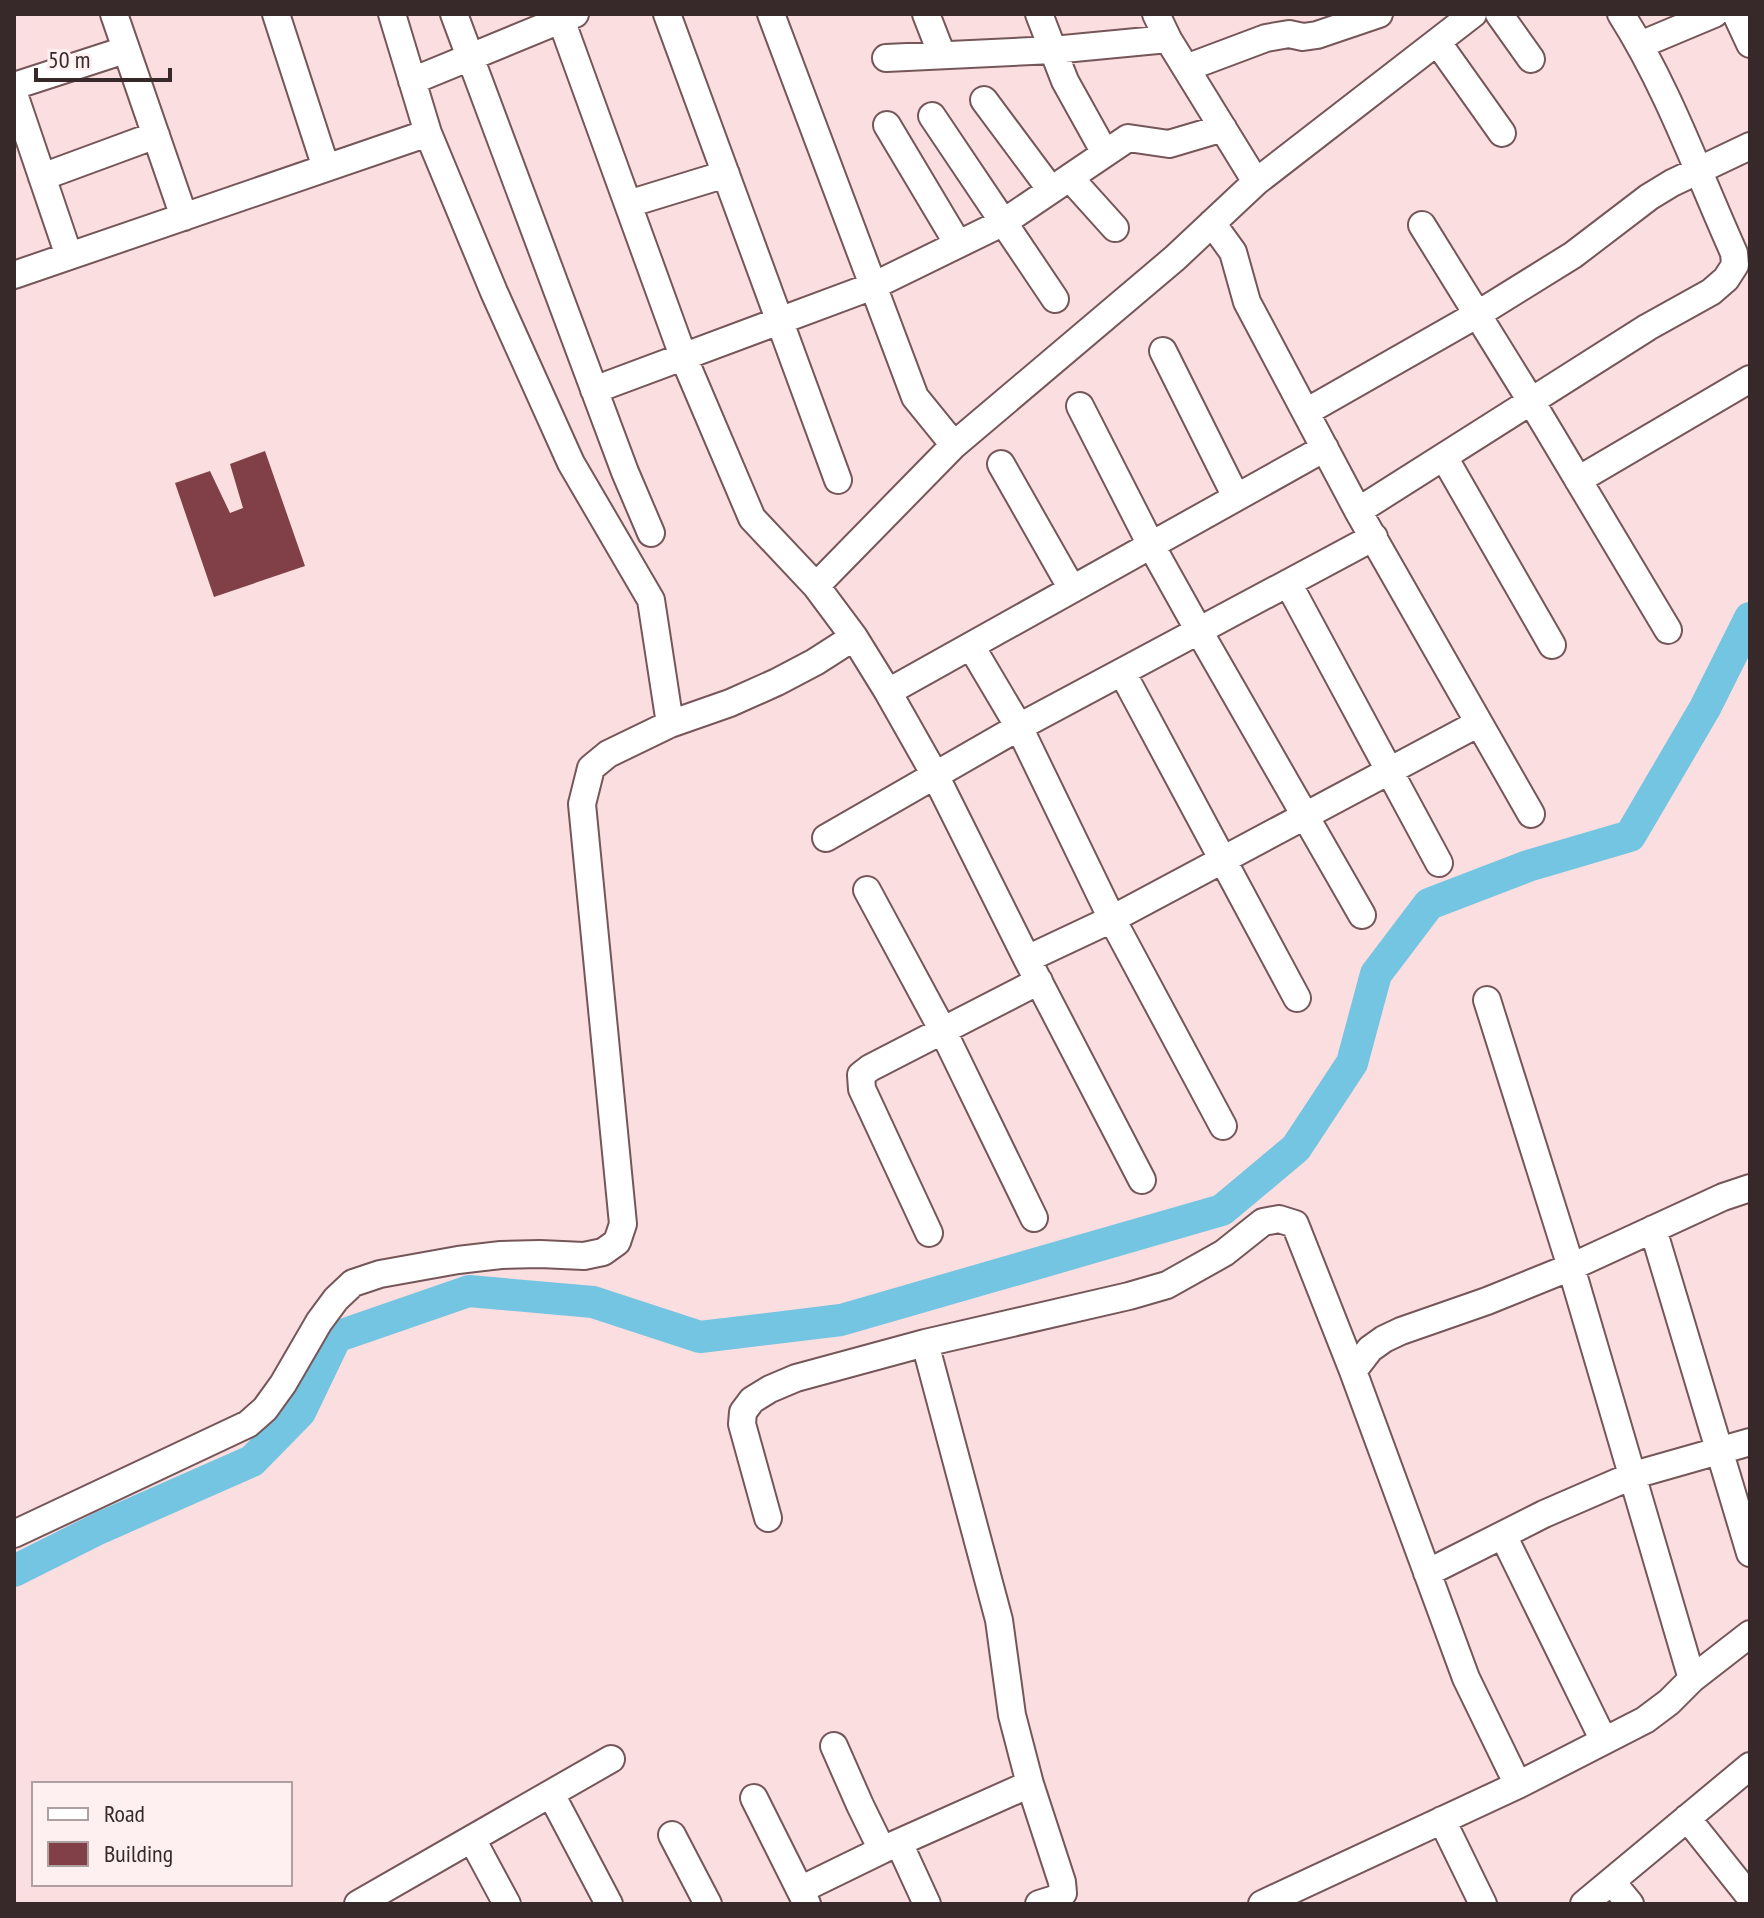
<svg xmlns="http://www.w3.org/2000/svg" width="1764" height="1918" font-family="'PT Sans Narrow',sans-serif">
	<style>
		.lines { fill: none; stroke-linecap: round; stroke-linejoin: round }
		.river { stroke: #74c5e2; stroke-width: 32 }
		.building { fill: #814048 }
		.minor-casing { stroke: #755659; stroke-width: 30 }
		.minor { stroke: #fff; stroke-width: 26 }
	</style>
	<rect width="100%" height="100%" fill="#fbdedf"/>
	<g class="lines">
		<!-- river -->
		<path class="river" d="M14,1571L100,1528L252,1461L300,1412L336,1337L469,1291L593,1302L700,1337L841,1320L1222,1210L1296,1148L1352,1063L1376,974L1429,904L1528,866L1630,836L1705,708L1750,618"/>
	</g>
	<!-- building -->
	<path class="building" d="M265,451L305,566L214,597L175,483L210,471L230,513L243,508L230,464Z"/>
	<g class="lines">
		<!-- minor casing -->
		<g class="minor-casing">
			<path id="minor" d="M114,14L184,217
				M276,14L326,168
				M392,14L428,133L494,292L571,463L651,600L670,724
				M454,14L625,472L651,533
				M559,14L683,356L752,518L816,586L854,637L888,692L935,775L1027,959L1142,1180
				M667,14L838,480
				M771,14L915,397L954,445
				M926,14L942,55
				M1039,14L1065,81L1105,153
				M1156,14L1168,39L1256,182
				M1499,14L1531,59
				M1736,14L1750,44
				M1438,43L1502,133
				M1640,45L1714,14
				M886,58L1053,50L1168,39
				M1186,68L1266,38L1289,34L1303,37L1317,35L1379,14
				M412,81L575,14
				M14,86L125,50
				M14,94L69,256
				M984,100L1051,190
				M932,116L1055,299
				M887,125L958,244
				M42,177L156,135
				M1070,178L1115,228
				M628,204L726,174
				M1212,223L1233,252L1247,302L1358,511L1531,814
				M1422,225L1531,401L1668,630
				M14,275L428,133
				M1163,351L1236,497
				M594,390L873,286L1004,222L1128,138L1169,144L1223,128
				M1080,406L1151,545L1199,631L1362,915
				M1306,412L1478,314L1573,255L1649,197L1672,183L1750,146
				M1444,457L1552,645
				M1001,464L1072,589
				M1578,480L1750,379
				M1358,511L1648,327L1711,292L1726,279L1735,265L1734,253C1698,173 1668,88 1621,14
				M1288,583L1439,863
				M816,586L954,445L1175,258L1256,182L1473,14
				M971,646L1019,727L1112,919L1223,1126
				M1122,672L1297,998
				M888,692L1325,448
				M826,838L1019,727L1374,537
				M867,890L942,1029L1034,1218
				M1027,959L1112,919L1479,723
				M1487,1000L1571,1267L1692,1679
				M1653,1229L1750,1553
				M929,1233L862,1089L861,1075L870,1068L1039,981
				M925,1343L999,1620L1012,1715L1030,1784L1062,1882L1063,1893L1058,1898L1039,1904
				M1353,1371L1370,1349L1384,1339L1401,1331L1487,1301L1571,1267L1723,1197L1750,1188
				M768,1518L742,1424L743,1412L752,1400L770,1389L796,1378L925,1343L1129,1296L1167,1285L1224,1253L1263,1222L1279,1219L1295,1224L1353,1371L1466,1678L1518,1785
				M14,1534L248,1424L265,1409L283,1384L319,1322L336,1299L353,1283L380,1274L458,1260L501,1255L540,1254L584,1256L603,1252L617,1242L623,1224L582,804L591,768L608,754L670,724L730,703L777,682L815,662L854,637
				M1503,1535L1604,1741
				M1427,1573L1544,1514L1634,1475L1750,1442
				M834,1746L860,1805L882,1850
				M551,1794L609,1904
				M754,1798L807,1904
				M1687,1818L1750,1897
				M1442,1820L1483,1904
				M672,1835L708,1904
				M472,1839L507,1904
				M899,1843L927,1904
				M1612,1882L1630,1904
				M800,1890L882,1850L1030,1784
				M358,1904L611,1759
				M1262,1904L1518,1785L1645,1720L1669,1702L1692,1679L1750,1634
				M1584,1904L1750,1766"/>
		</g>
		<!-- minor -->
		<use href="#minor" class="minor"/>
	</g>
	<!-- border -->
	<rect width="1764" height="1918" fill="none" stroke="#37292a" stroke-width="32"/>
	<!-- legend -->
	<rect x="32" y="1782" width="260" height="104" fill="#feeff0" stroke="#aea0a1" stroke-width="2"/>
	<rect x="48" y="1808" width="40" height="12" fill="#ffffff" stroke="#aea0a1" stroke-width="2"/>
	<text x="104" y="1822" font-size="24" fill="#37292a">Road</text>
	<rect x="48" y="1842" width="40" height="24" fill="#814048" stroke="#aea0a1" stroke-width="2"/>
	<text x="104" y="1862" font-size="24" fill="#37292a">Building</text>
	<!-- scale -->
	<path d="M36 68v12h134v-12" fill="none" stroke="#37292a" stroke-width="4"/>
	<text x="48" y="68" font-size="24" fill="#37292a" stroke="#feeff0" stroke-width="6" paint-order="stroke">50 m</text>
</svg>
